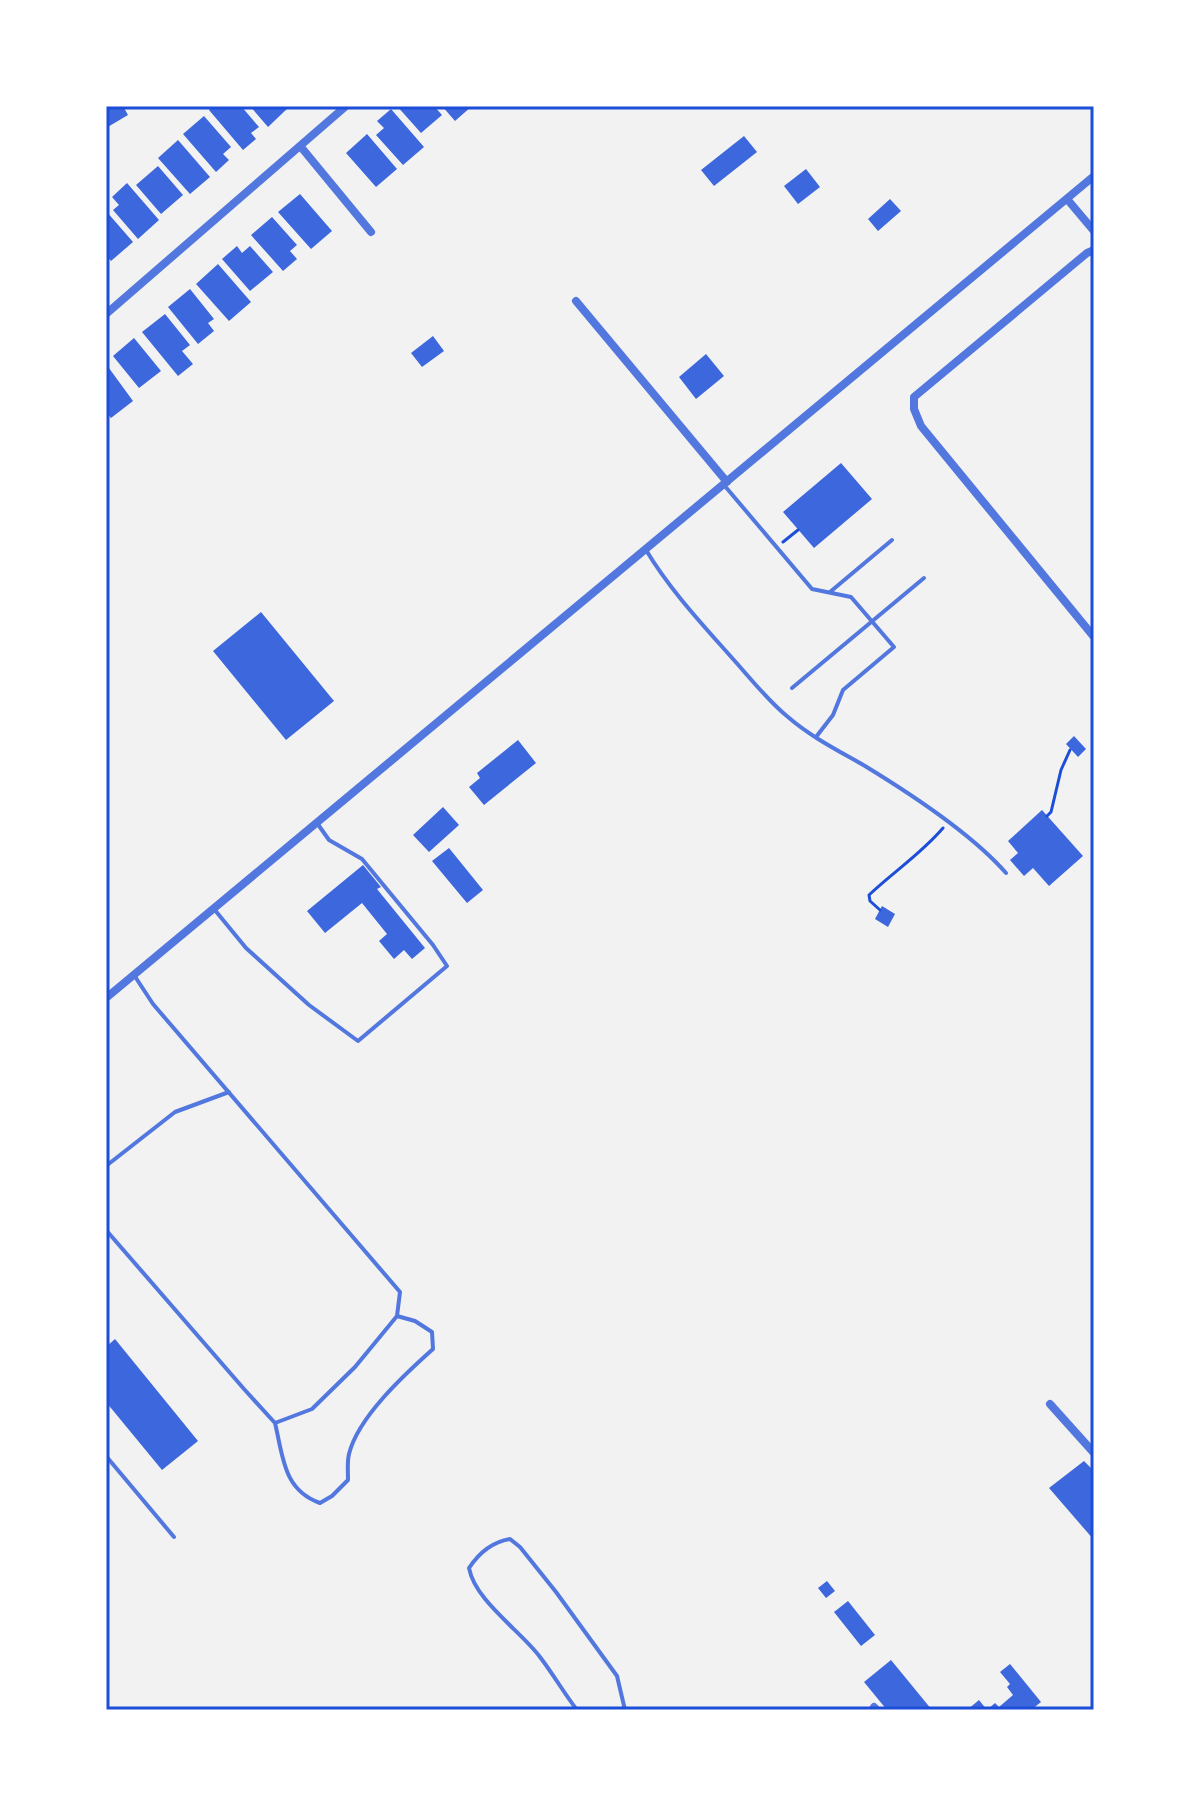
<svg xmlns="http://www.w3.org/2000/svg" width="1200" height="1816" font-family="Raleway,sans-serif">
	<style>
		.building { fill: #3d67dc }
		.lines { fill: none; stroke-linecap: round; stroke-linejoin: round }
		.path { stroke: #1d4ed8; stroke-width: 3 }
		.service { stroke: #5277de; stroke-width: 4 }
		.minor { stroke: #5277de; stroke-width: 8 }
		.neatline { fill: none; stroke: #1d4ed8; stroke-width: 3 }
	</style>
	<rect width="100%" height="100%" fill="#f2f2f2"/>
	<!-- building -->
	<path class="building" d="M106,106H123L128,115L106,128Z
		M214,106H241L259,127L251,133L256,139L243,150L209,110Z
		M250,106H286L288,108L268,127Z
		M397,106H434L442,115L421,133Z
		M442,106H472L455,121Z
		M391,109L424,147L403,165L376,135L384,128L377,121Z
		M204,116L231,147L223,154L229,160L216,172L183,134Z
		M367,134L397,169L376,187L346,153Z
		M744,136L757,152L714,186L701,170Z
		M178,140L210,177L190,194L158,158Z
		M158,166L183,195L161,214L136,185Z
		M806,169L820,187L798,204L784,186Z
		M127,183L159,220L138,239L113,210L119,205L112,197Z
		M300,194L332,231L311,249L278,212Z
		M890,199L901,211L878,231L868,219Z
		M106,211L133,242L111,261L106,255Z
		M272,217L297,245L290,251L297,259L283,271L251,235Z
		M237,246L242,253L250,246L273,272L250,291L222,259Z
		M218,264L251,302L229,321L196,284Z
		M190,289L214,319L208,323L214,331L198,344L168,307Z
		M165,314L190,345L182,351L193,364L178,376L142,332Z
		M433,336L444,351L422,367L411,353Z
		M134,338L161,371L139,388L113,356Z
		M706,354L724,376L696,399L679,377Z
		M106,364L133,401L111,418L106,412Z
		M841,463L872,499L814,548L783,512Z
		M261,612L334,701L286,740L213,651Z
		M1074,736L1086,749L1078,757L1066,744Z
		M518,740L536,763L484,805L469,787L480,778L477,773Z
		M443,807L459,825L429,852L413,835Z
		M1042,810L1083,856L1049,886L1033,868L1024,876L1010,860L1018,853L1008,841Z
		M449,848L483,890L467,903L432,861Z
		M363,865L381,887L377,889L425,948L412,959L404,950L394,959L379,941L387,934L362,903L325,933L307,911Z
		M882,906L895,914L888,927L875,919Z
		M115,1339L198,1441L162,1470L106,1402V1347Z
		M1084,1461L1094,1471V1540L1049,1488Z
		M827,1581L835,1591L826,1598L818,1588Z
		M848,1601L875,1635L861,1646L834,1612Z
		M891,1660L932,1710H887L864,1682Z
		M1010,1664L1041,1702L1031,1710H967L979,1700L987,1710L995,1703L999,1707L1013,1695L1007,1687L1010,1684L1000,1672Z"/>
	<g class="lines">
		<!-- path -->
		<path class="path" d="M783,542L798,530
			M1047,816L1051,812L1061,770L1070,750
			M880,910L870,901L869,895C893,872 921,854 943,828"/>
		<!-- service -->
		<path class="service" d="M724,485L812,589L851,597L894,647L843,690L833,715L816,737
			M646,550C670,590 702,624 733,659C751,679 768,701 788,717C811,737 839,751 865,766C911,794 971,833 1006,873
			M830,592L892,540
			M792,688L924,578
			M214,909L246,948L309,1005L358,1041L447,966L433,945L362,859L329,840L317,823
			M106,1166L175,1112L229,1092
			M106,1230L244,1389L275,1423L312,1409L355,1367L397,1316L400,1292L153,1004L134,975
			M275,1423C283,1456 283,1490 320,1503L332,1496L348,1480C348,1471 347,1462 349,1454C358,1417 405,1374 433,1349L432,1332L415,1321L397,1316
			M106,1456L174,1537
			M577,1710C564,1693 553,1674 540,1657C521,1631 475,1601 469,1568C479,1553 492,1542 510,1539L520,1547L556,1592L617,1676L625,1710"/>
		<!-- minor -->
		<path class="minor" d="M301,147L371,232
			M1067,199L1094,231
			M1094,250L1087,253L914,397V409L921,426L1094,637
			M576,301L727,482
			M106,314L346,106
			M106,998L1094,176
			M1050,1404L1094,1453
			M874,1707L877,1710"/>
	</g>
	<!-- border -->
	<rect width="1200" height="1816" fill="none" stroke="#ffffff" stroke-width="216"/>
	<rect x="108" y="108" width="984" height="1600" class="neatline"/>
</svg>
